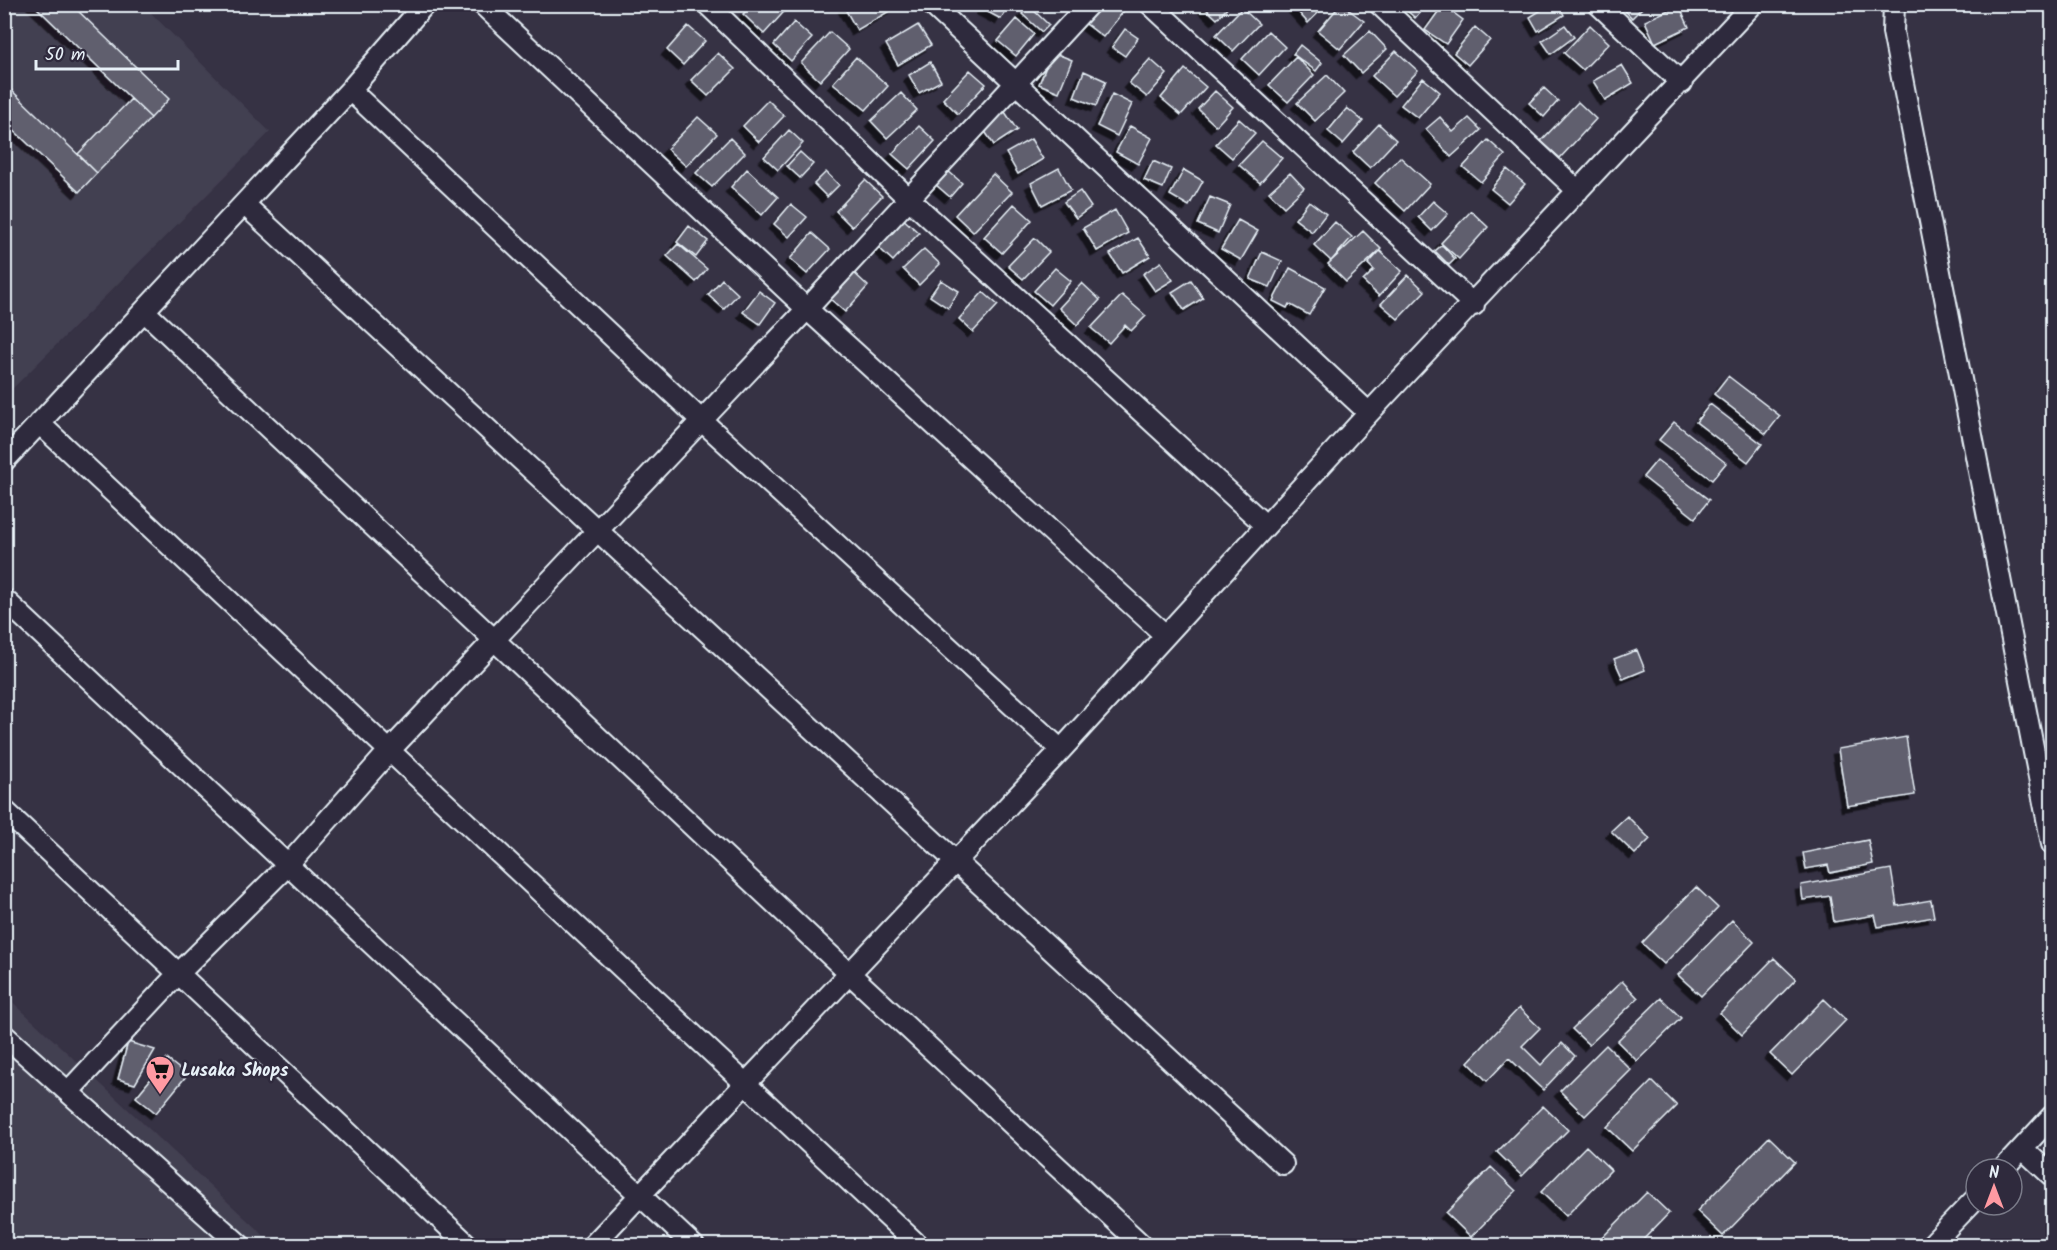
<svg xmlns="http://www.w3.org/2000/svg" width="2057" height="1250" font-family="Kalam,sans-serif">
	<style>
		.built { fill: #433f51 }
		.building { fill: #605e6e; stroke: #e8f1f8; stroke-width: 1.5; filter: url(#shadow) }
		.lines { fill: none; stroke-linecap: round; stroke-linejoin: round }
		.minor-casing { stroke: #e8f1f8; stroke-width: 24 }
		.minor { stroke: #2f2a3d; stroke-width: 20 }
		.labels { text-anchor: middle; stroke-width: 5; stroke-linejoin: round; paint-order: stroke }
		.poi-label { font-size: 18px; font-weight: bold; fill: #e8f1f8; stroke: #2f2a3d; text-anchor: start }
	</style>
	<defs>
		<filter id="shadow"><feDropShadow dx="-5.5" dy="5.5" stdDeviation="0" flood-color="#0009"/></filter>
	</defs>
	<rect width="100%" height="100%" fill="#363244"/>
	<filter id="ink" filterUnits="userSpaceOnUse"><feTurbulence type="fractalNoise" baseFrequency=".0167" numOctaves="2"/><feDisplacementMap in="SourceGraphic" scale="12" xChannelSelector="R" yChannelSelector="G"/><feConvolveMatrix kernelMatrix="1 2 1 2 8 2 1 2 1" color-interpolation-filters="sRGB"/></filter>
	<g filter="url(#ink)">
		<!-- built -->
		<path class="built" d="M5,5H143L270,132L5,396Z
			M5,995L274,1245H5Z"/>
		<!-- building -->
		<path class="building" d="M33,4H71L169,99L151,118Z
			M753,4H791L764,34L743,14Z
			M848,4H891L893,9L857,30L844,7Z
			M985,4H1009L1001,19L982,9Z
			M1100,4H1113L1123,12L1103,37L1085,23Z
			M1201,4H1231L1217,19Z
			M1291,4H1327L1308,23Z
			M1341,4L1364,21L1340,49L1318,31Z
			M1400,4H1427L1415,18Z
			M1551,4H1558L1564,15L1538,31L1530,17Z
			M1619,4H1646L1632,18Z
			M1443,5L1463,20L1446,44L1425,30Z
			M1679,5L1689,27L1655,43L1645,21Z
			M1029,6L1049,25L1042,32L1022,14Z
			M1242,8L1259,24L1233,51L1216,35Z
			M1017,19L1034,34L1016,56L998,41Z
			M794,22L812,38L791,61L774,45Z
			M918,25L931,45L898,65L886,44Z
			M1565,25L1574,37L1551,54L1542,41Z
			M1590,25L1609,43L1583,70L1564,53Z
			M688,26L705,41L683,65L667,50Z
			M1475,27L1490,40L1468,65L1454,53Z
			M1125,29L1138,38L1125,56L1112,47Z
			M1268,31L1285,47L1259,75L1242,59Z
			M1370,31L1387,49L1361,73L1344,55Z
			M830,32L849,49L820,81L801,63Z
			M1300,45L1322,63L1316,71L1293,54Z
			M1396,51L1418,71L1394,96L1372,76Z
			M1052,52L1072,60L1059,92L1039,84Z
			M718,53L735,69L708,96L691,80Z
			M856,57L888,86L866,110L833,83Z
			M1296,57L1314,75L1288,102L1269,85Z
			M1150,59L1167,74L1147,97L1129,83Z
			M930,62L941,81L919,93L909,75Z
			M1622,65L1633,83L1605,100L1593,81Z
			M1185,69L1206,87L1181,115L1161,98Z
			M970,70L986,84L958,114L943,99Z
			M1084,71L1106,81L1096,106L1074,97Z
			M1327,75L1344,93L1315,121L1297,103Z
			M1423,78L1440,92L1418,118L1401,105Z
			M4,83L97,173L79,192L4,121Z
			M1544,88L1558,101L1544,117L1529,103Z
			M1215,91L1233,107L1216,126L1198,109Z
			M901,93L917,110L887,138L871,121Z
			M1112,94L1132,104L1117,136L1097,126Z
			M131,99L151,118L97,173L78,154Z
			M768,100L784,116L759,142L743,126Z
			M1578,102L1596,119L1560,158L1541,141Z
			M1347,108L1363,121L1343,144L1328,131Z
			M1005,112L1017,130L994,145L982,127Z
			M698,117L717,134L686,166L667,149Z
			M1440,117L1453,132L1469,118L1481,130L1451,157L1426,129Z
			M1239,119L1255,133L1232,158L1216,144Z
			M1379,124L1396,140L1370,168L1353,152Z
			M919,126L935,141L909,169L892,154Z
			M1130,126L1152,138L1138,164L1116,152Z
			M789,130L803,143L778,170L764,157Z
			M730,138L745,153L712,187L696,173Z
			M1031,139L1043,159L1018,174L1006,153Z
			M1488,140L1505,155L1481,182L1463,167Z
			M1262,141L1282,158L1260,183L1239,165Z
			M800,152L813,164L800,178L787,166Z
			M1400,157L1430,184L1405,211L1375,183Z
			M1153,161L1171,169L1163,188L1144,180Z
			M1059,168L1071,190L1042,205L1031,183Z
			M747,169L778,197L762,215L731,187Z
			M1507,169L1525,184L1508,203L1491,189Z
			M947,170L962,183L950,197L935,184Z
			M1184,170L1203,181L1189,206L1170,195Z
			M826,172L839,185L827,197L814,184Z
			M1290,173L1304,188L1284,207L1269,192Z
			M993,174L1012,192L973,232L955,215Z
			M865,180L882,196L852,227L836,211Z
			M1080,191L1091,207L1076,218L1064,202Z
			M1210,197L1230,205L1218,233L1198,224Z
			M1309,201L1326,214L1312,232L1295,219Z
			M1433,201L1448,214L1432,231L1418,217Z
			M791,204L807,217L789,237L774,224Z
			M1014,204L1032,220L1002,253L984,237Z
			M1115,210L1128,233L1097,251L1083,228Z
			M1471,211L1488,227L1459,259L1441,243Z
			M901,217L919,233L893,261L876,245Z
			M1238,220L1258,231L1241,260L1221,249Z
			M1335,222L1352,237L1331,261L1314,245Z
			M689,226L708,241L696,257L677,242Z
			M1363,231L1381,249L1346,282L1328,264Z
			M812,233L830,249L807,274L790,259Z
			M1035,238L1049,252L1023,279L1008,266Z
			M1138,238L1150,256L1122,273L1110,254Z
			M678,244L707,269L696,282L667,256Z
			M1442,245L1455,259L1449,265L1435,251Z
			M924,249L940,264L919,285L903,269Z
			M1380,251L1402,271L1379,296L1363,281L1374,270L1368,264Z
			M1262,252L1282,261L1270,287L1250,279Z
			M1161,262L1173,280L1155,291L1143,274Z
			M1055,268L1071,281L1050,305L1034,291Z
			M1290,268L1325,287L1309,315L1289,304L1287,308L1273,301Z
			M851,270L868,286L845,312L827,296Z
			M1408,275L1425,291L1398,319L1381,304Z
			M722,279L738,294L724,309L708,295Z
			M941,280L959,291L948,308L930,296Z
			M1191,280L1203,298L1184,310L1172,292Z
			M1082,283L1100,300L1077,325L1059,308Z
			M759,291L775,303L760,324L743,312Z
			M983,292L998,305L973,332L959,319Z
			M1122,295L1146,316L1131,331L1125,325L1109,343L1091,328Z
			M1728,376L1780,416L1766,434L1714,394Z
			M1710,404L1762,444L1748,462L1696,422Z
			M1674,422L1726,463L1712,480L1659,440Z
			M1657,460L1709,500L1695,518L1643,477Z
			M1637,650L1645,670L1623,679L1614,659Z
			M1906,737L1915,795L1847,806L1838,749Z
			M1627,816L1650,839L1635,854L1611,831Z
			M1868,840L1873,864L1830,873L1828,865L1806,869L1803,853Z
			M1891,869L1897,906L1931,900L1934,917L1878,927L1875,915L1834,922L1830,896L1803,900L1801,885Z
			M1696,887L1718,908L1664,964L1642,943Z
			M1732,920L1754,942L1701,996L1678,975Z
			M1774,958L1796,979L1742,1035L1720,1013Z
			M1622,981L1638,998L1589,1045L1572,1029Z
			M1661,998L1681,1018L1637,1061L1617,1041Z
			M1824,999L1846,1020L1792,1075L1770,1054Z
			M1519,1008L1540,1028L1522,1046L1541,1065L1562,1043L1575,1056L1543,1090L1509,1058L1487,1081L1468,1062Z
			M128,1042L155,1050L135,1084L118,1079Z
			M1606,1045L1631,1070L1585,1116L1560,1091Z
			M167,1059L187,1075L156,1113L136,1097Z
			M1652,1081L1677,1106L1632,1151L1607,1127Z
			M1543,1106L1568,1130L1522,1176L1497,1152Z
			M1769,1137L1795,1162L1723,1236L1697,1211Z
			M1586,1146L1611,1170L1566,1216L1541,1192Z
			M1491,1167L1516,1191L1471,1237L1446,1213Z
			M1647,1192L1669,1213L1637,1246H1594Z"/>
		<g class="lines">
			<!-- minor casing -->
			<g class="minor-casing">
				<path id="minor" d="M482,4L807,309L1164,634
					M707,4L908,198L1265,525
					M931,4L1369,413
					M1150,4L1474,305
					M1379,4L1578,191
					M1598,4L1682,83
					M1894,4L1893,32L2052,844
					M350,90L701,420L1061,750
					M244,204L1283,1164
					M144,311L849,973L1143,1246
					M39,423L919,1246
					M4,461L350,90L425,4
					M4,599L694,1246
					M4,810L469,1246
					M4,1035L241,1246
					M68,1092L177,975L288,865L390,750L807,309L1089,4
					M2023,1149L2052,1176
					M2003,1169L2052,1116
					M592,1246L1061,750L1369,413L1753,4
					M1930,1246L1976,1198"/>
			</g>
			<!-- minor -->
			<use href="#minor" class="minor"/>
		</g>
	</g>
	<!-- icons -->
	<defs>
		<g id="supermarket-pin" transform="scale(1.5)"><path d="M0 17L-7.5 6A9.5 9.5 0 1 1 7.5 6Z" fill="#ff9aa2" stroke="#2f2a3d"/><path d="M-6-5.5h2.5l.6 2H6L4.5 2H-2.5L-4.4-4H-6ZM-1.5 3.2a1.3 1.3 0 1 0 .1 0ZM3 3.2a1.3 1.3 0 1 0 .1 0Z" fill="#111"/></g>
	</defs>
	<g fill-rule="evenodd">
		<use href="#supermarket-pin" x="160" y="1070"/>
	</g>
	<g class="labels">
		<!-- poi labels -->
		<g class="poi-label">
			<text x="181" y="1076">Lusaka Shops</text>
		</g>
	</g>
	<!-- margin -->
	<rect width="2057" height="1250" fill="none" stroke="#2f2a3d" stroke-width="24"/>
	<rect x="12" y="12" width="2033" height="1226" fill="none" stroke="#e8f1f8" stroke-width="2" filter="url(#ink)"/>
	<!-- north arrow -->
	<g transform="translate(1994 1187)"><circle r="28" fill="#2f2a3d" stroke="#797a88" stroke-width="1.5"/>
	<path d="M0-4.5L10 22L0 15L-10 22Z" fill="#ff9aa2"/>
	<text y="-9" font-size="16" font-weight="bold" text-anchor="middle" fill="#e8f1f8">N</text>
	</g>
	<!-- scale -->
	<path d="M36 60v9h142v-9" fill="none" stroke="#e8f1f8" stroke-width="3"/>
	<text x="45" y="60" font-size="18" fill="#e8f1f8" stroke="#2f2a3d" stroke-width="4.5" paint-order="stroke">50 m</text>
</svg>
